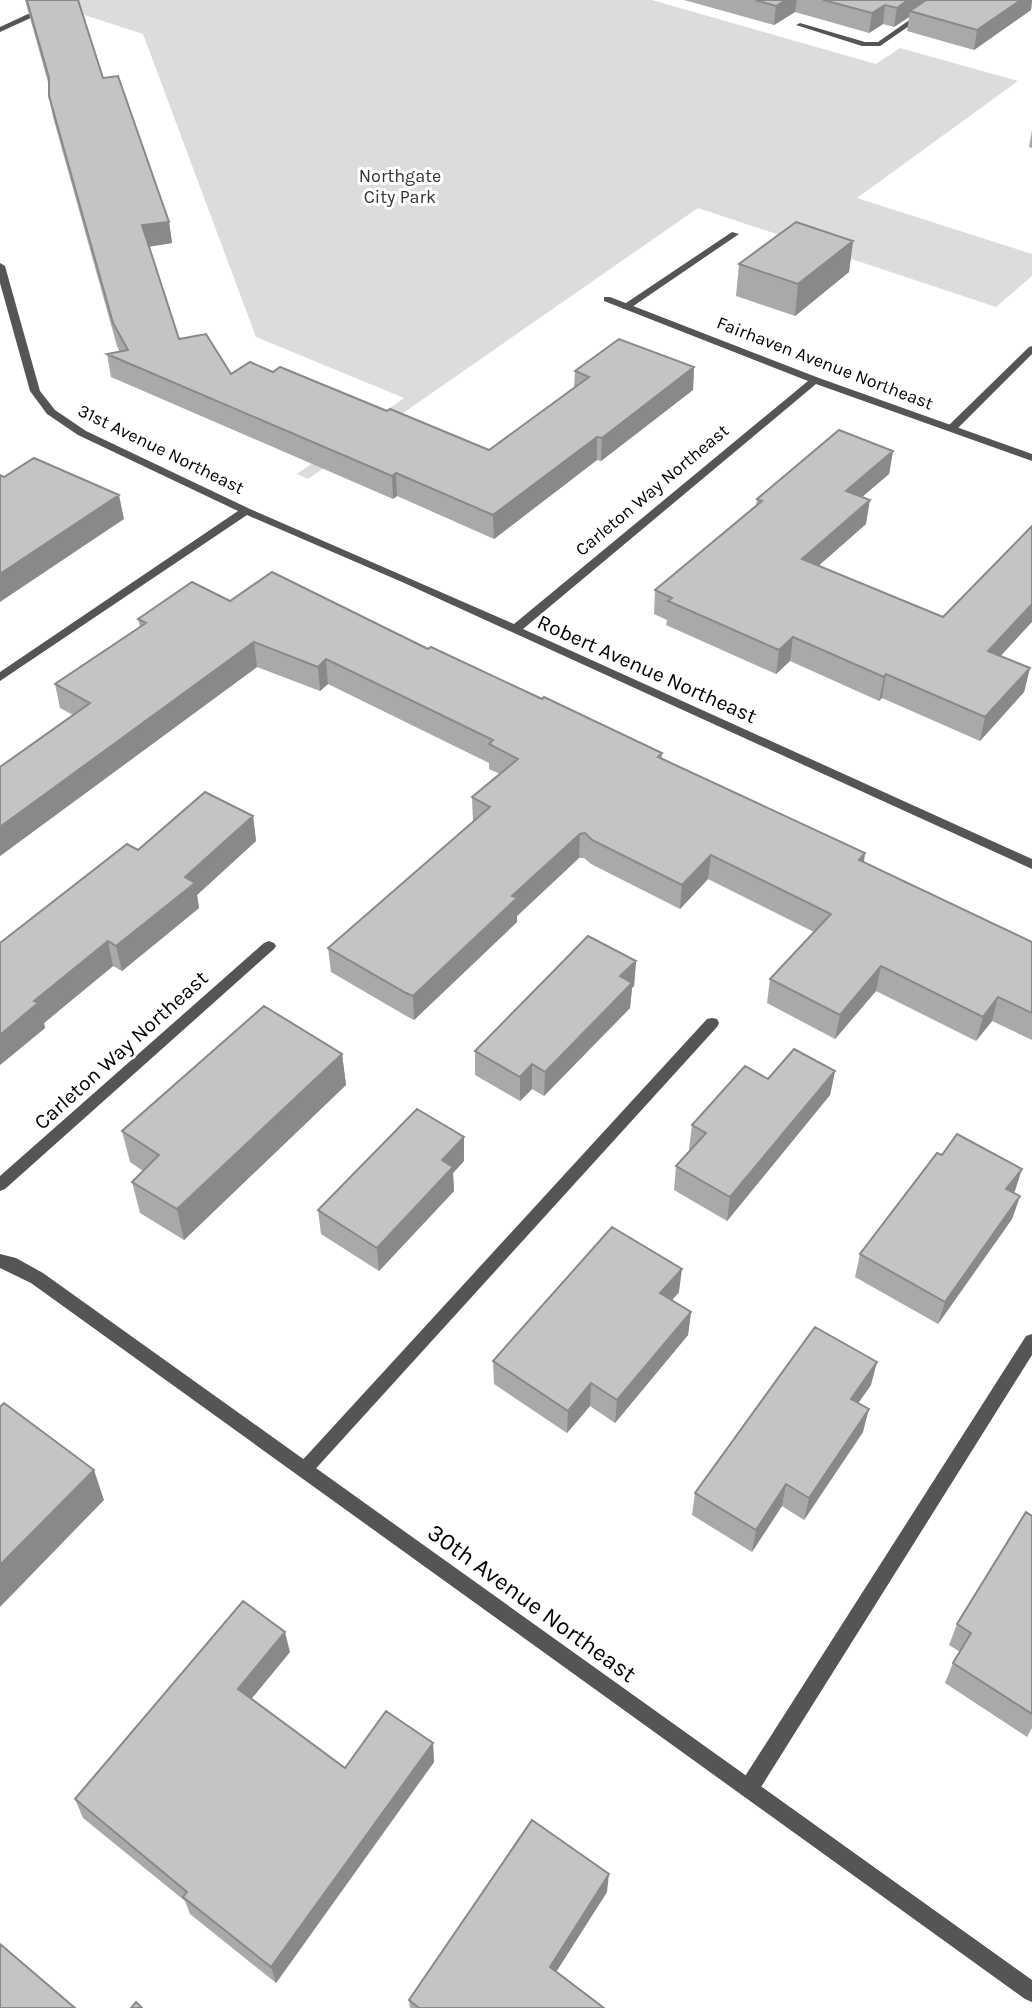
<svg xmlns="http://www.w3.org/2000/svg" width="1032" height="2008" font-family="Karla,sans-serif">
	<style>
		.green { fill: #dcdcdc }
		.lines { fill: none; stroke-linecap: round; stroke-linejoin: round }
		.service { fill: #555; fill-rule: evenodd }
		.minor { fill: #555; fill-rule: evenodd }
		.wall { fill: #a9a9a9 }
		.shaded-wall { fill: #898989 }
		.building { fill: #c4c4c4; stroke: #898989; stroke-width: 2 }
		.labels { text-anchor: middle; stroke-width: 6; stroke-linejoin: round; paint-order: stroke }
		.far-park-label { font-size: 18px; fill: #333; stroke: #fff }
		.far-street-label { font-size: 18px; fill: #000; stroke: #fff }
		.street-label { font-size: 21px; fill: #000; stroke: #fff }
		.near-street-label { font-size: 24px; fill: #000; stroke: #fff }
	</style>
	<rect width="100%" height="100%" fill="#fff"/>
	<!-- green -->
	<path class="green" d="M38,0H652L876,64L900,48L1018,81L857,198L1032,254V276L996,307L698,208L308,479L297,474L404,398L256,337L143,34Z"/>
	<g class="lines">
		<!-- service -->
		<path class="service" d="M938,0H947L880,46H862L796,25L800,23L865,42H878Z
			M732,232L739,234L629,309H623V305Z
			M1032,346V354L955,431H947V427L1029,347Z
			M712,1018L717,1019L719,1023L717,1027L310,1475L304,1478L298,1475L295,1470L298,1465L707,1019Z
			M1032,1334V1355L756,1795L749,1798L742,1795L739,1788L742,1781L1026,1336Z"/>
		<!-- minor -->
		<path class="minor" d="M28,14L35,16L0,32V27Z
			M0,263L5,266L40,391L55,410L86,431L250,509L514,624L808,381L604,301V297H610L819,378L1032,454V461L816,384L523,629L1032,859V869L402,582L247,515L0,681V672L238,511L78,435L47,414L30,391L0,283Z
			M269,941L274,943L276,946L274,949L5,1189L0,1191V1176L264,943Z
			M0,1254L16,1258L43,1273L1032,1980V2002L1025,1999L31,1283L0,1268Z"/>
	</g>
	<!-- wall -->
	<path class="wall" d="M25,0H78L103,78L169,222L172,243L149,247L179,339L231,374L273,372L387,411L489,450L574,387L575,371L694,367L693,390L601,461L597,460L494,539L397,496L393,499L111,377L107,354L120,352L117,346L53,117L49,96V86Z
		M684,0H1032L1031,10L974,50L907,31L909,17L894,27L883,24L869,33L795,12L774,25Z
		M1032,130V148L1029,147Z
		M853,241L849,272L795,316L736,296L739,264Z
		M893,451L889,474L862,497L866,524L819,565L1000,656L1030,668L1024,692L980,741L882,698L879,701L790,661L776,674L666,625L667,620L654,614L655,590L756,505L757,499Z
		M230,601L428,649L662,753V758L865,853L864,862L1032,942V1040L992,1021L976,1041L876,991L835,1039L767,1003L770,979L814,932L708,879L680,909L591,864L584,858H579L517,916V922L414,1020L408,1017L331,972L328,948L473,822L472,797L500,774L489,769V763L328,684L320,691L257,667L0,856V767L73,715L60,708L55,684L140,627L138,619Z
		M253,816L256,841L197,895L199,908L122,971L113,966L44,1023L45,1028L0,1065L138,850Z
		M636,961L634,986L632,988L630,1008L544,1096L532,1089L520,1101L475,1075V1051Z
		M342,1054L346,1085L184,1240L140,1213L132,1182L143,1171L130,1162L122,1131Z
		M835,1071L830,1095L727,1221L674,1190L676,1166L690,1150L689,1149L692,1125L768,1079Z
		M464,1161L453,1173L454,1191L379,1271L321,1234L318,1210Z
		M1015,1191L1013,1193L1020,1196L1012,1219L938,1324L855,1277L860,1254Z
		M679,1292L672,1300L691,1312L688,1335L615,1423L590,1406L567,1433L494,1384L493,1361Z
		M871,1385L858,1403L863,1432L804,1520L782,1506L752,1552L692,1515L695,1493Z
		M1032,1516V1728L1027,1737L945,1683L953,1663L960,1652L949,1645L957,1624Z
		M290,1652L251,1699L345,1768L433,1743L434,1762L276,1983L190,1914L185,1901L83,1818L75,1799Z
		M607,1892L556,1972L604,2008H410L409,2000Z"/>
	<!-- shaded-wall -->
	<path class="shaded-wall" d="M786,0H797L795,12L774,25L776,6Z
		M908,0H933L910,11L909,17L894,27L897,8Z
		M1021,0H1032L1031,10L974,50L977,30Z
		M885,5L883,24L869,33L872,13Z
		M169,222L172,243L145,247L142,225Z
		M853,241L849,272L795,316L798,284Z
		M694,367L693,390L601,461L602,438Z
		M597,437V460L494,539L493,515Z
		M893,451L889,474L842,514L846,491Z
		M396,473L397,496L393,499L392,476Z
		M119,495L124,519L0,602V574Z
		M870,500L866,524L799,583L802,559Z
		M1032,604V622L983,675L988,651Z
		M793,637L790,661L776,674L779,650Z
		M254,642L257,667L0,856V827Z
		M326,659L328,684L320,691L318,667Z
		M1030,668L1024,692L980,741L985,717Z
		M886,674L882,698L879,701L884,677Z
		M253,816L256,841L197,895L199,908L122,971L116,946L185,877Z
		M580,834L579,858L517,916V922L414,1020L413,996L512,896Z
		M865,853L861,877L859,860Z
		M711,855L708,879L680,909L682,885Z
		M108,941L113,966L44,1023L45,1028L0,1065V1035L34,1001Z
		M636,961L634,986L632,988L630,1008L544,1096L545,1072L620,976Z
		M881,966L876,991L835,1039L840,1015Z
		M998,997L992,1021L976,1041L983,1017Z
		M342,1054L346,1085L184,1240L177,1209Z
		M532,1064V1089L520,1101V1077Z
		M835,1071L830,1095L727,1221L730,1197Z
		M464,1137V1161L453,1173L454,1191L379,1271L377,1248L442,1160Z
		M1022,1169L1015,1191L999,1212L1006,1189Z
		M1020,1196L1012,1219L938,1324L945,1302Z
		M682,1269L679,1292L658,1317L660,1293Z
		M691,1312L688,1335L615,1423L617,1400Z
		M877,1362L871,1385L845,1422L851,1399Z
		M591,1383L590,1406L567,1433L568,1411Z
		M869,1409L863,1432L804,1520L809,1498Z
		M94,1470L104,1500L0,1607V1565Z
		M786,1484L782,1506L752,1552L756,1530Z
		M285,1632L290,1652L243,1709L238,1689Z
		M433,1743L434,1762L276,1983L271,1967Z
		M609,1874L607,1892L549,1983L550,1967Z"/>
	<!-- building -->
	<path class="building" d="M28,0H78L103,78L118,76L169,222L142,225L179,339L206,334L231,374L250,362L273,372L280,367L387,411L390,409L489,450L589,377L575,371L619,339L694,367L602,438L597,437L493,515L396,473L392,476L107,354L128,350L113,323L49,96V78L27,1Z
		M755,0H786L776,6Z
		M823,0H908L897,8L885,5L872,13Z
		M926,0H1021L977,30L910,11Z
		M796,222L853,241L798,284L739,264Z
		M839,430L893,451L846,491L870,500L802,559L943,617L1032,526V604L988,651L1030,668L985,717L886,674L884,677L793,637L779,650L668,601L672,598L655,590L762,501L757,499Z
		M34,458L119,495L0,574V475L4,477Z
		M272,572L428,649L431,647L542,699L544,697L662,753L658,757L865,853L859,860L1032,942V1013L998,997L983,1017L881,966L840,1015L770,979L831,914L711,855L682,885L592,840L585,833L580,834L512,896L517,898L413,996L406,993L328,948L490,807L472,797L518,759L489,744L493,740L326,659L318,667L254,642L0,827V767L90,703L55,684L146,623L138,619L192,582L230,601Z
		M205,792L253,816L185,877L195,883L116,946L108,941L34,1001L38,1003L0,1035V943L127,844L138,850Z
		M588,936L636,961L620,976L632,983L545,1072L532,1064L520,1077L475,1051Z
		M264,1006L342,1054L177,1209L132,1182L159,1155L122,1131Z
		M794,1049L835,1071L730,1197L676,1166L706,1133L692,1125L745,1066L768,1079Z
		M417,1109L464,1137L442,1160L453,1167L377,1248L318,1210Z
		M957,1134L1022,1169L1006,1189L1020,1196L945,1302L860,1254L937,1153L942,1155Z
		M612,1227L682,1269L660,1293L691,1312L617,1400L591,1383L568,1411L493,1361Z
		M815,1327L877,1362L851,1399L869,1409L809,1498L786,1484L756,1530L695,1493Z
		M4,1403L94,1470L0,1565V1407Z
		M1026,1512L1032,1516V1714L953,1663L971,1633L957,1624Z
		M243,1601L285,1632L238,1689L345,1768L386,1711L433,1743L271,1967L183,1897L187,1892L75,1799Z
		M532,1820L609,1874L550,1967L604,2008H419L409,2000Z
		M0,1944L75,2008H0Z
		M136,2002L142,2008H131Z"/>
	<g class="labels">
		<!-- far-park labels -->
		<g class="far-park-label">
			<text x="400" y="182">Northgate<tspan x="400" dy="21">City Park</tspan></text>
		</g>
		<!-- far-street labels -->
		<g class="far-street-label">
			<text transform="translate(825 363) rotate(21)" y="6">Fairhaven Avenue Northeast</text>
			<text transform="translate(161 449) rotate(26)" y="6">31st Avenue Northeast</text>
			<text transform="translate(652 490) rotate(-40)" y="6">Carleton Way Northeast</text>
		</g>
		<!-- street labels -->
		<g class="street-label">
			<text transform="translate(647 669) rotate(24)" y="7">Robert Avenue Northeast</text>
			<text transform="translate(121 1050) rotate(-42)" y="7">Carleton Way Northeast</text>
		</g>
		<!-- near-street labels -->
		<g class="near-street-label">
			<text transform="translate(532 1603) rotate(36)" y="8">30th Avenue Northeast</text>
		</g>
	</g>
</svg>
